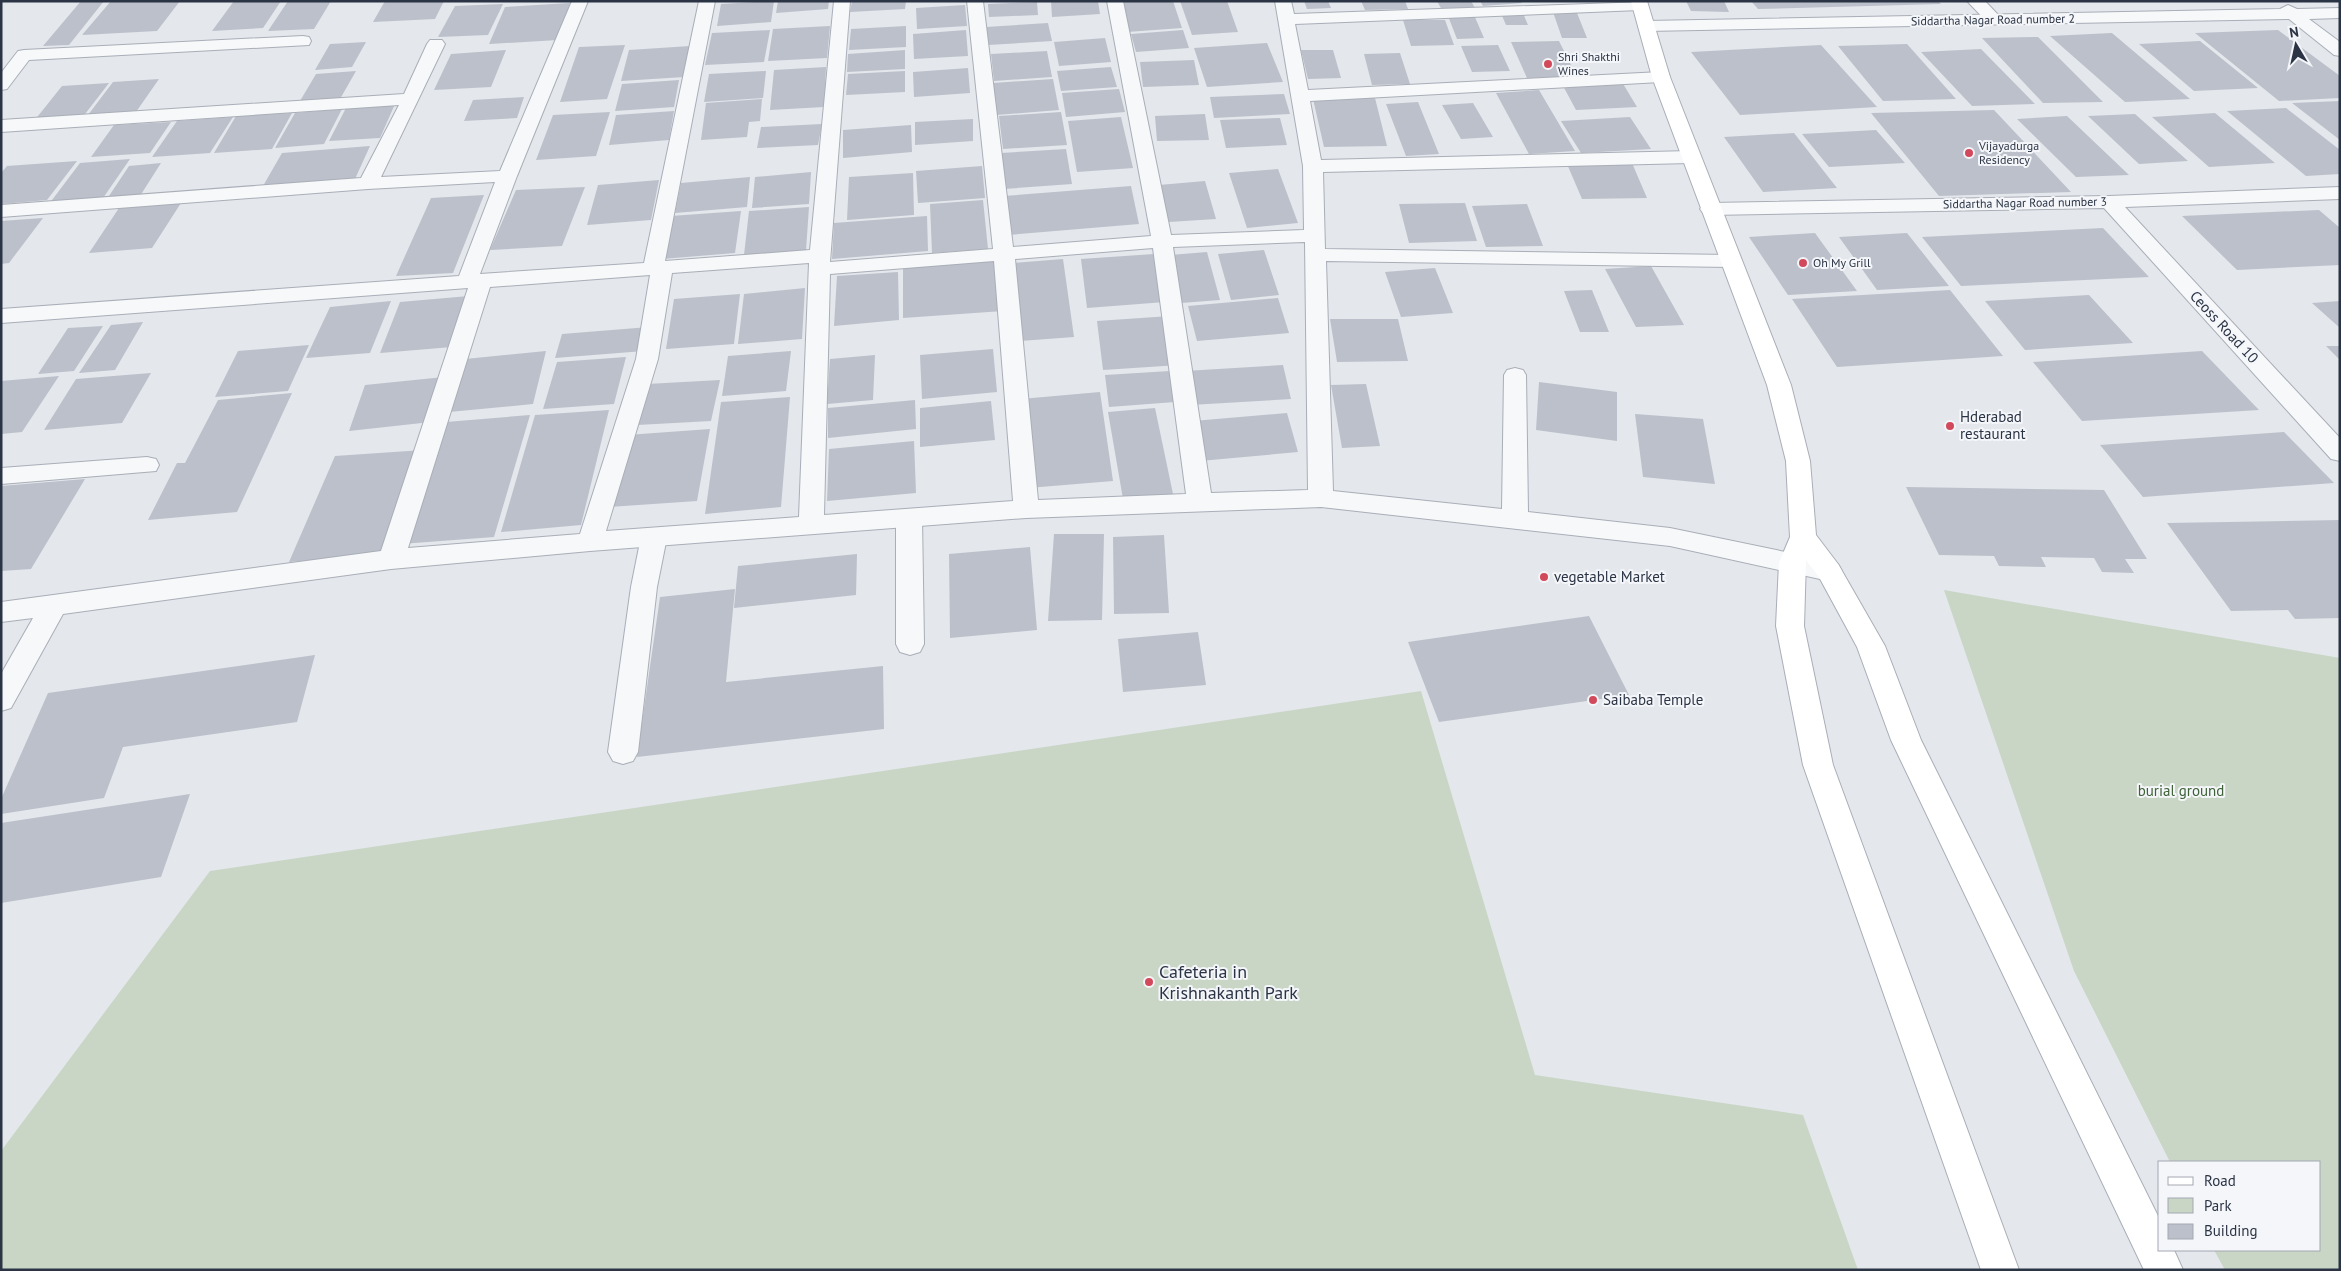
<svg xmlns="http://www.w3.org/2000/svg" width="2341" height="1271" font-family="'PT Sans',sans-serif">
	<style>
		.green { fill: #c9d6c5 }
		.building { fill: #bbc0ca }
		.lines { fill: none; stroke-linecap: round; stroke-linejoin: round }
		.service-casing { stroke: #a9aeb7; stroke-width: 2 }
		.minor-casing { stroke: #a9aeb7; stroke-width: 2 }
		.secondary-casing { stroke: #a9aeb7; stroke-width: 2 }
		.service { fill: #f7f8fa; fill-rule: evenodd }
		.minor { fill: #f7f8fa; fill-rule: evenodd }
		.secondary { fill: #fff; fill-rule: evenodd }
		.poi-dot { fill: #d1495b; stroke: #f4f6f9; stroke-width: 2 }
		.labels { text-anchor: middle; stroke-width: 4; stroke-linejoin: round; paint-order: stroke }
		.far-street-label { font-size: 12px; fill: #2b3445; stroke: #f4f6f9 }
		.far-poi-label { font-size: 12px; fill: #2b3445; stroke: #f4f6f9; text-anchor: start }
		.street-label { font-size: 15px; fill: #2b3445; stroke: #f4f6f9 }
		.poi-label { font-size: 15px; fill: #2b3445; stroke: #f4f6f9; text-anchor: start }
		.park-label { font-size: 15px; fill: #3f6138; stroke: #f4f6f9 }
		.near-poi-label { font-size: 18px; fill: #2b3445; stroke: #f4f6f9; text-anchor: start }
	</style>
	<rect width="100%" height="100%" fill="#e4e7ec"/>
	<!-- green -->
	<path class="green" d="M1944,590L2340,658V1270H2225L2214,1250H2320V1162H2170L2074,971Z
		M1421,691L1535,1075L1803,1115L1858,1270H1V1151L210,871Z"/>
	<!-- building -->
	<path class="building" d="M81,1H104L69,45L43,46Z
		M111,1H180L157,31L82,35Z
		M234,1H281L263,28L212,31Z
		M288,1H331L314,29L268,31Z
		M385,1H444L435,19L373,22Z
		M774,1L771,22L717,26L721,4Z
		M778,1H829L828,9L776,13Z
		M852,1H906L905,9L850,12Z
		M1051,1H1098L1100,14L1052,17Z
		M1120,1H1173L1182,28L1127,32Z
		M1180,1H1227L1238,32L1192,35Z
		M1304,1H1328L1331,8L1307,9Z
		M1361,1H1405L1408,9L1365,10Z
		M1437,1H1471L1475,8L1442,10Z
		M1480,1H1520L1522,3L1483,6Z
		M1686,1H1724L1729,12L1691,11Z
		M1751,1H1938L1941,4L1758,9Z
		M1037,2L1038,15L989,17L988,4Z
		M570,3L558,40L489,44L505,7Z
		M503,4L488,35L438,37L455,6Z
		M965,5L967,26L917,29L916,8Z
		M1500,11H1522L1528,25H1506Z
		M1553,12L1577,13L1587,38H1562Z
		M1474,15L1484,38L1457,39L1448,16Z
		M1403,20H1445L1454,45L1411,46Z
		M1048,23L1052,41L988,45L986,27Z
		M830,26L827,58L768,61L773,29Z
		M906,26V47L849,50L851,29Z
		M770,30L764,62L705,65L712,33Z
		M966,30L968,56L914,59L913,34Z
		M1183,30L1189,48L1136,52L1131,34Z
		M2278,30L2340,76V98L2279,101L2195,33Z
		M2112,33L2190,99L2125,102L2050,36Z
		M2038,37L2103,102L2043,103L1982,38Z
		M1105,38L1111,62L1059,66L1054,42Z
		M1559,41L1577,77L1527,78L1511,42Z
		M2200,41L2258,88L2194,91L2139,44Z
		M366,42L352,67L315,70L330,44Z
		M1267,43L1283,82L1207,87L1194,48Z
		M1907,44L1956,99L1883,101L1838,46Z
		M625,45L607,99L560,102L579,47Z
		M1498,45L1510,71L1472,72L1461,46Z
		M1821,45L1877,107L1740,115L1691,52Z
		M690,46L684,77L621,81L629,50Z
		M1981,49L2035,104L1972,106L1921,52Z
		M506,50L491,87L434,90L451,54Z
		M905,50V69L847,72L848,54Z
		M1301,50H1333L1341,78L1308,79Z
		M1047,51L1052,77L994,81L991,54Z
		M1400,53L1410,84L1372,85L1364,54Z
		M1194,60L1199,85L1143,87L1140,62Z
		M826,67L824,107L770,110L774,70Z
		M1111,67L1117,87L1061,91L1057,71Z
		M968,68L970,93L914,97L913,72Z
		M356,71L340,99L300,101L316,74Z
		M766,71L763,98L704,102L709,74Z
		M905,71V92L846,95L848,74Z
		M159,79L136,112L88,115L113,82Z
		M1053,79L1059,110L996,115L993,83Z
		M679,80L674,107L615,111L622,84Z
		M1622,82L1637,107L1576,110L1562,84Z
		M109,83L82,118L34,121L62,86Z
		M1119,89L1125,112L1066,117L1062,93Z
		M1539,90L1575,151L1529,154L1496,93Z
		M1284,94L1290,114L1214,118L1210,97Z
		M524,97L517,118L464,121L473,100Z
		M1375,98L1387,146L1324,147L1313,99Z
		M762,99L760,121L749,122L747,137L701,140L706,103Z
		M2340,101V140L2292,103Z
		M1418,102L1439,154L1406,156L1386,104Z
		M1473,103L1493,137L1461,139L1442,105Z
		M395,104L380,138L329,141L346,108Z
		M2286,108L2340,150V174L2306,176L2227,111Z
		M342,109L324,144L275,148L295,113Z
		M1994,110L2071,192L1939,196L1871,113Z
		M674,111L669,140L609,145L616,115Z
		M610,112L596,156L536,160L553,115Z
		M1061,112L1067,145L1003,149L999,116Z
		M292,113L272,149L214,153L236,116Z
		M2215,113L2275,163L2209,167L2152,117Z
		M1205,114L1209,140L1157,141L1155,116Z
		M2135,114L2188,161L2139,164L2088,116Z
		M2067,116L2129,175L2076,177L2017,119Z
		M233,117L210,153L152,157L177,121Z
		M1121,117L1133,168L1077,172L1068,121Z
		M1630,117L1651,149L1581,153L1561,121Z
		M1280,118L1287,145L1226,148L1220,120Z
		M973,119V141L915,145V122Z
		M171,122L150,153L91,157L114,125Z
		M822,124L818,145L757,148L761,127Z
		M911,125L912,152L843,158V130Z
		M1876,130L1905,163L1829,167L1802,134Z
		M1794,133L1837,188L1763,192L1724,137Z
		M370,146L355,179L263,186L282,153Z
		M1066,149L1072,184L1004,189L1001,153Z
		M130,159L101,201L49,204L80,163Z
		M77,161L47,200L1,204V173L7,166Z
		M161,163L140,196L107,199L129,166Z
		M1632,163L1647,198L1582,199L1567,164Z
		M982,166L985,198L918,203L916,171Z
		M1278,169L1298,223L1247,228L1229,173Z
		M811,172L809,204L752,208L755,177Z
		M913,173L914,215L847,220L849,177Z
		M750,177L747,207L675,213L681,183Z
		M659,180L651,220L587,225L598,185Z
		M1205,181L1216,219L1169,222L1159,185Z
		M1131,186L1139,224L1008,235L1004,196Z
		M585,187L562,246L490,250L516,190Z
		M484,195L453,273L396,276L431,198Z
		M983,200L988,249L932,253L930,204Z
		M181,203L152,248L89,253L119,208Z
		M1465,203L1477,241L1409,243L1399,204Z
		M1527,204L1543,246L1486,247L1472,206Z
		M809,207L806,250L744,255L749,211Z
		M2319,210L2340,228V265L2237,270L2182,216Z
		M741,211L735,253L662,259L671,216Z
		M927,216L928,251L832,259L834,223Z
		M43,218L9,263L1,264V221Z
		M2103,228L2149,277L1961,286L1922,237Z
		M1815,233L1857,291L1788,295L1749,237Z
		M1907,233L1949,286L1877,290L1839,237Z
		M1264,250L1279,295L1231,300L1218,254Z
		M1207,252L1220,300L1181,303L1170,255Z
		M1154,254L1165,302L1087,308L1081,259Z
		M1063,259L1074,337L1020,341L1012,263Z
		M999,260L1003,311L903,318V267Z
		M1651,266L1684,325L1636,327L1605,269Z
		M1435,268L1453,313L1401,317L1385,272Z
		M898,272L899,320L834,326L837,276Z
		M805,288L802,339L738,344L744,294Z
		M1592,290L1609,332H1580L1564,291Z
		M1950,290L2003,356L1837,367L1792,299Z
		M740,294L734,344L666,349L674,299Z
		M2089,295L2133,343L2025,350L1985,301Z
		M469,296L452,347L380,353L400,302Z
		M1278,298L1289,333L1197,341L1188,306Z
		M391,301L370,353L306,358L330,307Z
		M2340,301V328L2312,303Z
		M1170,316L1179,365L1103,370L1097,321Z
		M1330,319H1398L1408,361L1337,362Z
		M143,322L115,370L79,373L111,325Z
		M103,326L74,371L38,374L68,328Z
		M649,327L644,351L555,358L562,334Z
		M309,345L288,391L215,397L238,351Z
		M2326,346H2340V360Z
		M993,349L997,392L922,399L920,355Z
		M546,351L533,404L449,412L465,359Z
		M791,351L786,391L722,396L728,356Z
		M2202,351L2259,410L2082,421L2033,362Z
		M875,355L873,400L827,404L830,359Z
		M626,357L614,404L543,409L557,362Z
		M1283,365L1291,399L1190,405L1185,371Z
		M1170,371L1175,402L1109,407L1105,375Z
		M151,373L122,423L44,430L76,379Z
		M59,376L22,432L1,434V381Z
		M444,377L431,422L349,431L365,385Z
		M720,380L711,421L637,425L647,384Z
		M1539,382L1617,392V441L1536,430Z
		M1366,384L1380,446L1342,448L1331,385Z
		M1100,392L1113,481L1028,488L1021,399Z
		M292,393L237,512L148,520L177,463H185L218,400Z
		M790,397L781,507L705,514L721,402Z
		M915,400L916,429L828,438V408Z
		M991,401L995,440L920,447V408Z
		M1155,408L1173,494L1123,499L1108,412Z
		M609,410L581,525L501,532L535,415Z
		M1287,413L1298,452L1200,461L1193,421Z
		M1635,414L1703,419L1715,484L1643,477Z
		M530,415L494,537L401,544L446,422Z
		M710,429L697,501L609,507L627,435Z
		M2284,432L2334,483L2143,497L2100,445Z
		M914,441L916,493L827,501L829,449Z
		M423,450L384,554L289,562L335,456Z
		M85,479L31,569L1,571V486Z
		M1906,487L2104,490L2147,559H2125L2134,573L2102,572L2094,558L2041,557L2046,567L1999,566L1994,556L1939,555Z
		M2340,520V618L2295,619L2288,610L2231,611L2167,523Z
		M1054,534H1104L1102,620L1048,621Z
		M1164,535L1169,613L1114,614L1113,537Z
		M1030,547L1037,630L950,638L949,554Z
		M857,554L856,595L734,608L738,566Z
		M735,589L726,682L883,666L884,729L637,757L660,597Z
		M1589,616L1629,695L1439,722L1408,642Z
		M1198,632L1206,685L1123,692L1118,639Z
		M315,655L297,722L123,747L104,798L1,814V799L48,693Z
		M190,794L161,877L1,903V823Z"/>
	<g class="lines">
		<!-- service casing -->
		<g class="service-casing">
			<path id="service" d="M1967,1H1985L2003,20L2001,24H1989Z
				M909,509L918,512L922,518L924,644L920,652L910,655L900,652L896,644V518L900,512Z
				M654,528L663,530L667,537L657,587L638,752L633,761L623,764L613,761L608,752L631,587L641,537L645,530Z"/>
		</g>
		<!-- minor casing -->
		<g class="minor-casing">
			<path id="minor" d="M572,1H588L517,176L480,274L644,263L699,1H715L665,261L810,250L834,1H850L830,262L993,249L967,1H983L1013,247L1151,236L1107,1H1123L1171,235L1304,230L1303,166L1275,1H1291L1294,14L1646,2L1648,5L1640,10L1295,24L1308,90L1661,72L1667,73L1670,77L1667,81L1661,82L1310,101L1321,160L1691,151L1698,153L1701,157L1698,161L1691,163L1323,172L1325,249L1730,255L1737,257L1740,261L1737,265L1730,267L1326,261L1333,491L1502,509L1504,375L1507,370L1515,368L1523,370L1526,375L1528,512L1670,528L1829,561L1838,564L1842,571L1838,578L1829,581L1670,546L1321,507L1026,518L590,551L391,569L63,614L11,708L1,711V674L33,618L1,622V602L381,551L468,288L1,323V309L459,276L495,182L368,189L1,217V205L361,178L399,105L1,132V120L404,94L427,44L430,40H442L445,44L381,177L500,171ZM1305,242L1308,490L1211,493L1173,247ZM1153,248L1186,494L1038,500L1015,259ZM994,261L1013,501L824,515L830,274ZM809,263L799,517L606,531L658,359L672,273ZM650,275L636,359L580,534L408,548L490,287Z
				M2288,5L2297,9L2340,8V18L2309,19L2340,42V56L2334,55L2289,19L1646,31L1640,30L1638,26L1640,22L1646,21L2280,9Z
				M303,36L309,37L311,41L309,45L29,60L7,89L1,90V73L18,51L24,50Z
				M2340,187V199L2125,207L2340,438V461L2331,459L2104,208L1710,215L1703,213L1700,209L1703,205L1710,203L2109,196Z
				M147,457L156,459L159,465L156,471L1,484V468Z"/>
		</g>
		<!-- secondary casing -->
		<g class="secondary-casing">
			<path id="secondary" d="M1631,1H1647L1670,77L1791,385L1810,461L1816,535L1838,564L1885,646L1921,740L2160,1220V1250H2174L2183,1270H2144L1891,740L1857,647L1819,577L1806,560L1804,626L1833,765L2019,1270H1981L1803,765L1776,626L1779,563L1790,537L1786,461L1767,385L1652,77Z"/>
		</g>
		<!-- service -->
		<use href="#service" class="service"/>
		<!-- minor -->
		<use href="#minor" class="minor"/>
		<!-- secondary -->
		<use href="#secondary" class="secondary"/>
	</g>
	<!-- markers -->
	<g class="poi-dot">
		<circle cx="1548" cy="64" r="5"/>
		<circle cx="1969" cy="153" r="5"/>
		<circle cx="1803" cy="263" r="5"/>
		<circle cx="1950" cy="426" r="5"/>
		<circle cx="1544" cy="577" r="5"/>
		<circle cx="1593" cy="700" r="5"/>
		<circle cx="1149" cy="982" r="5"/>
	</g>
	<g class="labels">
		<!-- far-street labels -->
		<g class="far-street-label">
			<text transform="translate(1993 20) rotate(-1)" y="4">Siddartha Nagar Road number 2</text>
			<text transform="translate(2025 203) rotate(-1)" y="4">Siddartha Nagar Road number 3</text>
		</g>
		<!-- far-poi labels -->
		<g class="far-poi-label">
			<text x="1558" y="61">Shri Shakthi<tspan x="1558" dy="14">Wines</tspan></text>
			<text x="1979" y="150">Vijayadurga<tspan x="1979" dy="14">Residency</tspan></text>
			<text x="1813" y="267">Oh My Grill</text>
		</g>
		<!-- street labels -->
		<g class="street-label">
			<text transform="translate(2224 327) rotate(47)" y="5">Ceoss Road 10</text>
		</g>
		<!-- poi labels -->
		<g class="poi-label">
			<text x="1960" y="422">Hderabad<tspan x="1960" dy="17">restaurant</tspan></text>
			<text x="1554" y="582">vegetable Market</text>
			<text x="1603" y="705">Saibaba Temple</text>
		</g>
		<!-- park labels -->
		<g class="park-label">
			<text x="2181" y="796">burial ground</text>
		</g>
		<!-- near-poi labels -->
		<g class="near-poi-label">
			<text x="1159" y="978">Cafeteria in<tspan x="1159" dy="21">Krishnakanth Park</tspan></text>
		</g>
	</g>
	<!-- border -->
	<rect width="2341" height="1271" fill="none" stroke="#2b3445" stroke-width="5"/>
	<!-- legend -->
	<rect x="2158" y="1161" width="162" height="90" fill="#f4f6f9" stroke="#a4a8b1"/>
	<rect x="2168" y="1177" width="25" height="8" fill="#ffffff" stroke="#a4a8b1"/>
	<text x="2204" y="1186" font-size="15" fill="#2b3445">Road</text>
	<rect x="2168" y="1198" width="25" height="15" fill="#c9d6c5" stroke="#a4a8b1"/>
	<text x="2204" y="1211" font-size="15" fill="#2b3445">Park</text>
	<rect x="2168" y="1224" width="25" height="15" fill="#bbc0ca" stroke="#a4a8b1"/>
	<text x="2204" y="1236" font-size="15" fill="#2b3445">Building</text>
	<!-- north arrow -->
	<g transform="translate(2296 45) rotate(351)" stroke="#f4f6f9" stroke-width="4" paint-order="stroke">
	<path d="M0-4L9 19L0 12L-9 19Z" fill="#2b3445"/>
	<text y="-8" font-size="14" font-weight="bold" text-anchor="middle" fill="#2b3445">N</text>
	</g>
</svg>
